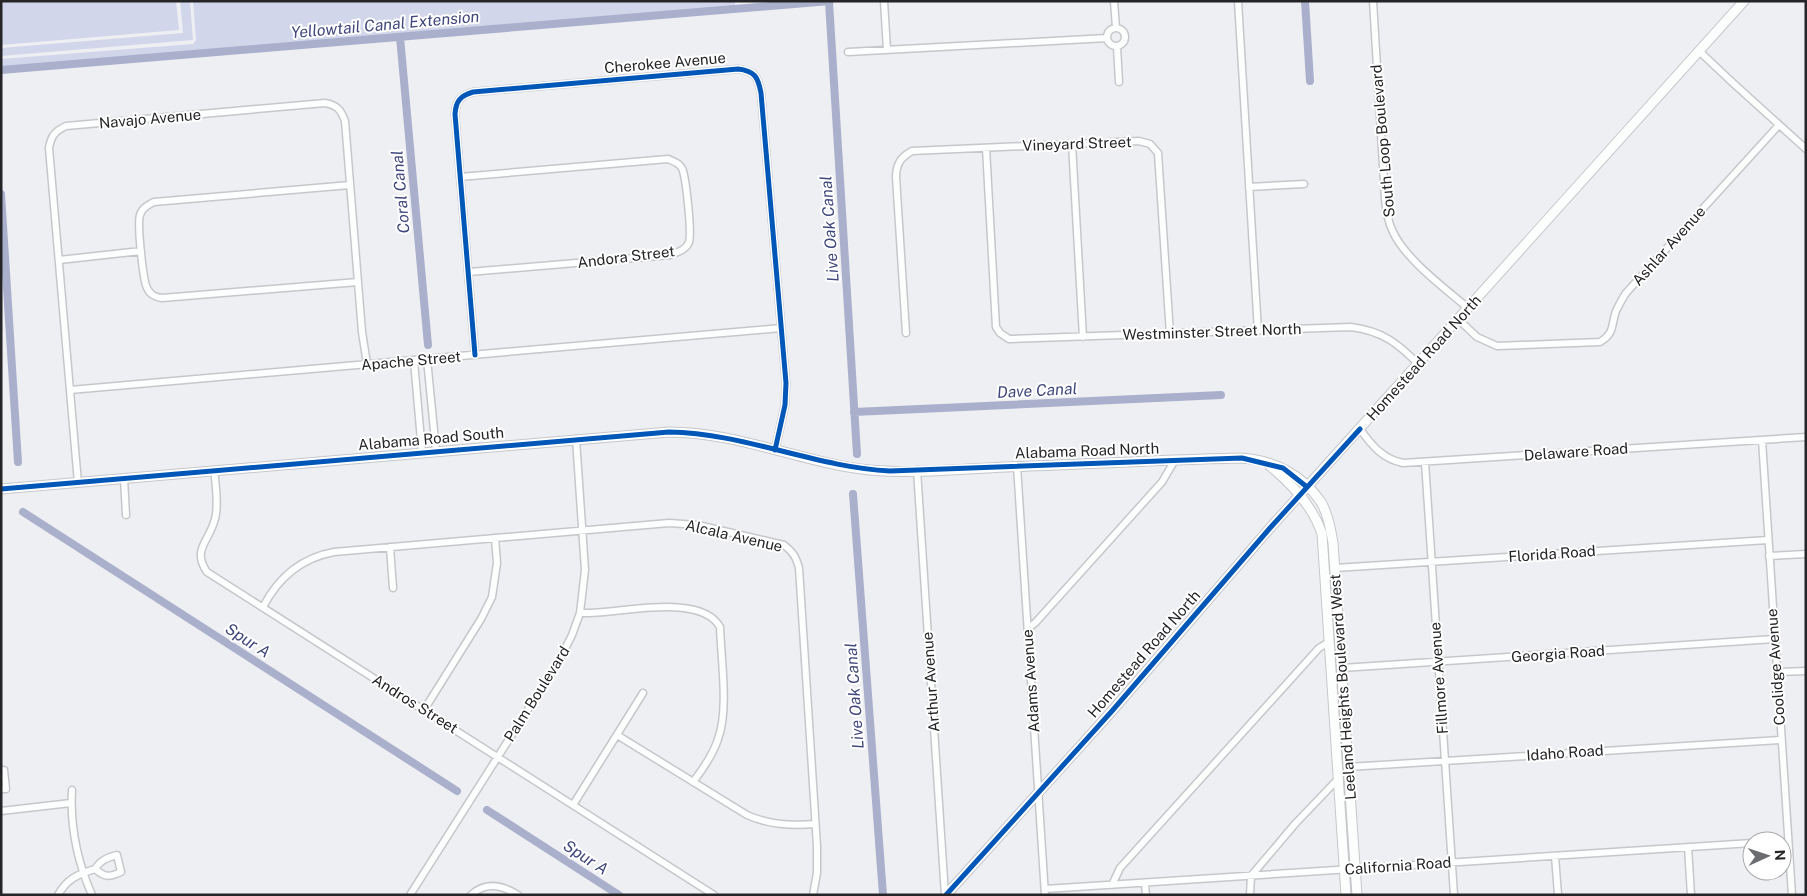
<svg xmlns="http://www.w3.org/2000/svg" width="1807" height="896" font-family="'Public Sans',sans-serif">
	<style>
		.green { fill: #d1d6ea }
		.lines { fill: none; stroke-linecap: round; stroke-linejoin: round }
		.canal { stroke: #aab0cb; stroke-width: 8 }
		.street-casing { stroke: #c6c7ca; stroke-width: 9 }
		.secondary-casing { stroke: #c6c7ca; stroke-width: 11 }
		.street { stroke: #fcfdfd; stroke-width: 6 }
		.secondary { stroke: #fcfdfd; stroke-width: 9 }
		.cycleway-casing { stroke: #fff; stroke-width: 8 }
		.cycleway { stroke: #0057b8; stroke-width: 5 }
		.labels { text-anchor: middle; stroke-width: 4; stroke-linejoin: round; paint-order: stroke }
		.street-label { font-size: 15px; fill: #252528; stroke: #fff }
		.water-label { font-size: 16px; font-style: italic; fill: #40487c; stroke: #fff }
	</style>
	<rect width="100%" height="100%" fill="#eeeff3"/>
	<!-- green -->
	<path class="green" d="M1,1H176L179,30L1,45Z
		M180,1H190L193,40L1,56V48L183,33Z
		M193,1H735V12L1,73V59L193,44L196,40Z"/>
	<g class="lines">
		<!-- canal -->
		<path class="canal" d="M1305,1L1310,81
			M829,2L857,454
			M400,37L428,345
			M1,70L830,1
			M1,194L18,462
			M854,412L1221,395
			M853,494L883,895
			M23,512L457,791
			M487,810L619,895"/>
		<!-- street casing -->
		<g class="street-casing">
			<path id="street" d="M884,1L887,50
				M1114,1L1116,28
				M1238,1L1258,331
				M1373,1L1385,199C1386,210 1388,222 1393,232C1406,260 1446,289 1469,309
				M1107 37a9 9 0 1 1 18 0a9 9 0 1 1-18 0Z
				M1117,47L1119,82
				M1699,51L1733,83L1806,149
				M848,52L1107,38
				M1072,144L1083,337
				M986,148L996,327L1000,333L1009,339L1351,327C1382,331 1398,343 1419,365
				M460,177L668,159C675,162 681,164 683,171C686,181 692,232 689,242C686,250 678,252 670,255L469,272
				M350,185L154,202C148,205 142,208 140,215C137,224 143,280 147,288C150,295 155,297 162,298L358,282
				M1249,187L1304,184
				M59,260L141,251
				M1459,320L1477,337L1497,346L1600,342C1615,333 1611,325 1616,311C1619,305 1622,299 1626,293L1779,125
				M906,333L896,177C896,164 901,157 912,151L1139,141L1150,144L1158,153L1170,334
				M475,355L455,114C456,101 460,96 473,92L738,69C755,71 758,77 761,93L786,383L785,405L775,450
				M427,359L436,451
				M414,361L422,452
				M70,390L781,328
				M1360,429C1372,446 1383,459 1403,463L1806,437
				M1762,440L1792,895
				M1425,462L1454,895
				M1017,466L1045,895
				M214,470C216,485 218,500 216,514C213,539 190,548 207,572L714,895
				M917,470L945,895
				M124,478L126,515
				M78,483L49,148C51,136 55,131 66,126L325,103C337,105 341,110 345,121L362,332L367,364
				M390,547L393,588
				M1769,556L1806,554
				M1335,568L1768,540
				M263,607C278,578 301,558 334,552L669,523L698,525L784,545C793,552 796,557 799,568L817,846V873L813,895
				M580,613C615,615 700,591 720,627C721,659 729,710 718,739C713,755 703,769 693,782
				M1028,629L1036,622L1162,482L1175,460
				M1342,668L1774,639
				M1777,672L1806,671
				M424,710L481,619L492,597L497,563L495,538
				M617,735L747,815C769,825 792,826 815,824
				M1348,767L1781,740
				M1,771L4,770L6,789H1
				M72,790C70,826 77,861 92,895
				M573,805L643,693
				M1,811L71,803
				M1688,847L1691,895
				M117,855L121,872C110,877 105,878 95,869C101,860 106,858 117,855Z
				M1555,856L1558,895
				M1145,884L1146,895
				M1112,885L1120,868L1319,648L1329,642
				M1045,889L1752,843
				M58,895C67,879 78,874 95,869
				M410,895L560,659L572,635L580,613L585,570L576,439
				M471,895C486,881 502,885 518,895
				M1250,895L1251,876L1295,824L1338,779"/>
		</g>
		<!-- secondary casing -->
		<g class="secondary-casing">
			<path id="secondary" d="M1270,466C1292,484 1313,506 1322,534L1346,895
				M1,489L669,432C738,432 802,463 870,470C915,474 961,469 1006,467C1084,464 1161,460 1238,458C1272,459 1302,474 1321,502C1328,514 1331,530 1333,543L1357,895
				M946,895L1112,711L1270,528L1744,1"/>
		</g>
		<!-- street -->
		<use href="#street" class="street"/>
		<!-- secondary -->
		<use href="#secondary" class="secondary"/>
		<!-- cycleway casing -->
		<g class="cycleway-casing">
			<path id="cycleway" d="M475,355L455,114C456,101 460,96 473,92L738,69C755,71 758,77 761,93L786,383L785,405L775,450
				M1,489L669,432C744,433 814,467 890,471L1242,458L1283,468L1307,487
				M946,895L1112,711L1270,528L1360,429"/>
		</g>
		<!-- cycleway -->
		<use href="#cycleway" class="cycleway"/>
	</g>
	<g class="labels">
		<!-- street labels -->
		<g class="street-label">
			<text transform="translate(665 63) rotate(-5)" y="5">Cherokee Avenue</text>
			<text transform="translate(150 119) rotate(-5)" y="5">Navajo Avenue</text>
			<text transform="translate(1383 141) rotate(-95)" y="5">South Loop Boulevard</text>
			<text transform="translate(1077 144) rotate(-2)" y="5">Vineyard Street</text>
			<text transform="translate(1669 246) rotate(-48)" y="5">Ashlar Avenue</text>
			<text transform="translate(626 257) rotate(-7)" y="5">Andora Street</text>
			<text transform="translate(1212 332) rotate(-2)" y="5">Westminster Street North</text>
			<text transform="translate(1424 358) rotate(-48)" y="5">Homestead Road North</text>
			<text transform="translate(411 361) rotate(-5)" y="5">Apache Street</text>
			<text transform="translate(431 439) rotate(-5)" y="5">Alabama Road South</text>
			<text transform="translate(1087 451) rotate(-2)" y="5">Alabama Road North</text>
			<text transform="translate(1576 452) rotate(-4)" y="5">Delaware Road</text>
			<text transform="translate(734 536) rotate(13)" y="5">Alcala Avenue</text>
			<text transform="translate(1552 554) rotate(-4)" y="5">Florida Road</text>
			<text transform="translate(1144 654) rotate(-49)" y="5">Homestead Road North</text>
			<text transform="translate(1558 654) rotate(-4)" y="5">Georgia Road</text>
			<text transform="translate(1776 667) rotate(-94)" y="5">Coolidge Avenue</text>
			<text transform="translate(1439 678) rotate(-94)" y="5">Fillmore Avenue</text>
			<text transform="translate(1031 681) rotate(-94)" y="5">Adams Avenue</text>
			<text transform="translate(931 682) rotate(-94)" y="5">Arthur Avenue</text>
			<text transform="translate(1343 687) rotate(-94)" y="5">Leeland Heights Boulevard West</text>
			<text transform="translate(537 694) rotate(-58)" y="5">Palm Boulevard</text>
			<text transform="translate(415 704) rotate(32)" y="5">Andros Street</text>
			<text transform="translate(1565 753) rotate(-4)" y="5">Idaho Road</text>
			<text transform="translate(1398 866) rotate(-4)" y="5">California Road</text>
		</g>
		<!-- water labels -->
		<g class="water-label">
			<text transform="translate(385 24) rotate(-5)" y="6">Yellowtail Canal Extension</text>
			<text transform="translate(400 192) rotate(-95)" y="6">Coral Canal</text>
			<text transform="translate(829 229) rotate(-94)" y="6">Live Oak Canal</text>
			<text transform="translate(1037 390) rotate(-3)" y="6">Dave Canal</text>
			<text transform="translate(248 640) rotate(33)" y="6">Spur A</text>
			<text transform="translate(854 696) rotate(-94)" y="6">Live Oak Canal</text>
			<text transform="translate(586 857) rotate(33)" y="6">Spur A</text>
		</g>
	</g>
	<!-- border -->
	<rect width="1807" height="896" fill="none" stroke="#252528" stroke-width="5"/>
	<!-- north arrow -->
	<g transform="translate(1767 856) rotate(87)"><circle r="24" fill="#ffffff" stroke="#a8a8a9"/>
	<path d="M0-4L9 19L0 12L-9 19Z" fill="#6b6c6f"/>
	<text y="-8" font-size="14" font-weight="bold" text-anchor="middle" fill="#252528">N</text>
	</g>
</svg>
